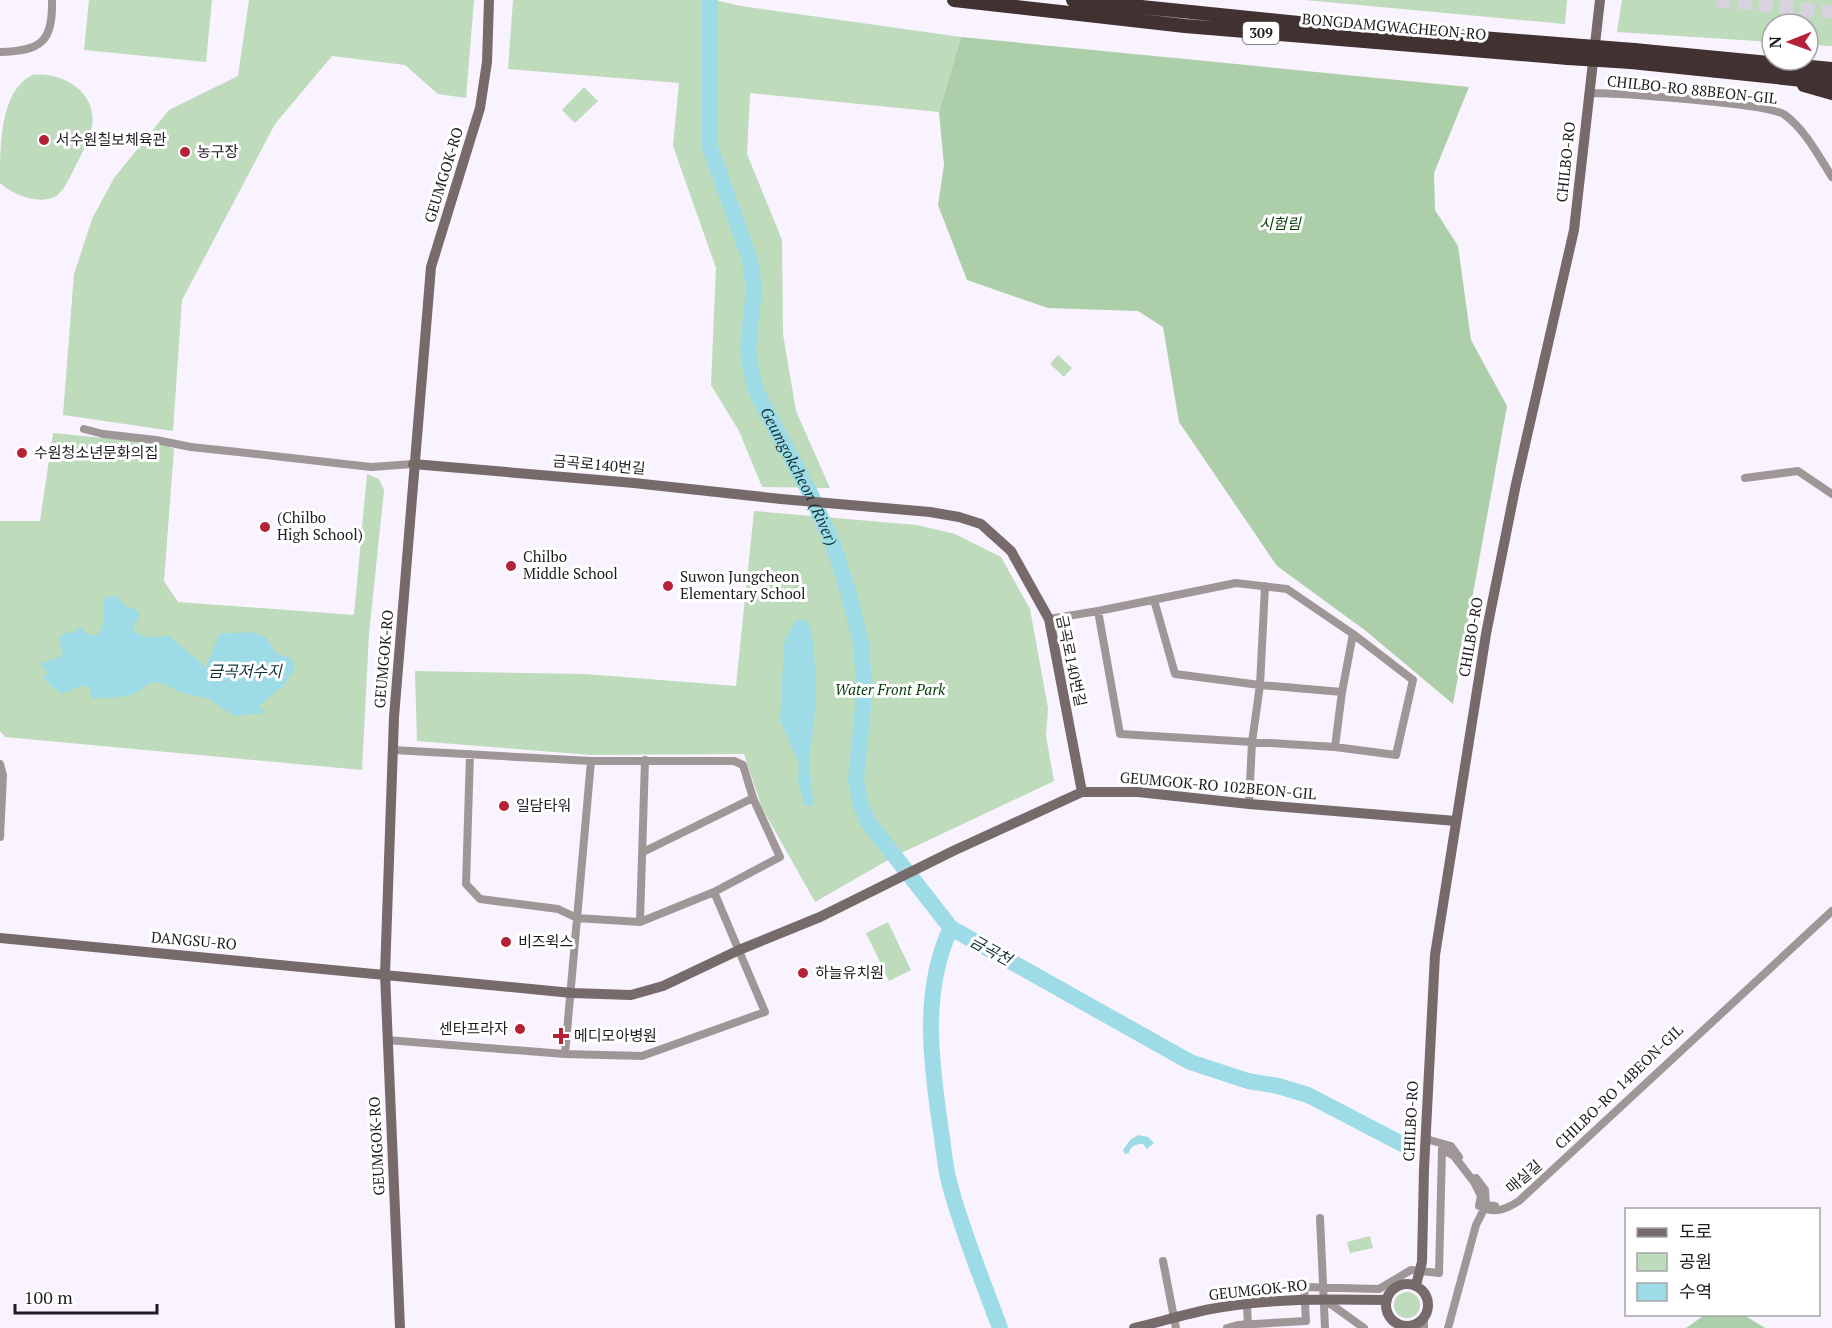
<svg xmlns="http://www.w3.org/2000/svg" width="1832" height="1328" font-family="'PT Serif','Noto Sans KR',serif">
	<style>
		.green { fill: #bedbbb }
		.forest { fill: #accfa9 }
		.water { fill: #9ddce7 }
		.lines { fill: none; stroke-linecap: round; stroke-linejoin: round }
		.river { stroke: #9ddce7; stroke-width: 16 }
		.highway-tunnel { stroke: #d8d2de; stroke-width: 14; stroke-dasharray: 14 7; stroke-linecap: butt }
		.street { stroke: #9f9797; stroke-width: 8 }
		.secondary { stroke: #766a6a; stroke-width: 10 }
		.highway { stroke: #413131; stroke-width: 14 }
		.highway-bridge { stroke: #413131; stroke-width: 14 }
		.poi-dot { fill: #b52237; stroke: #fff; stroke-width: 2 }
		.labels { text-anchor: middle; stroke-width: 6; stroke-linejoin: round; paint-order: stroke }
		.shield { fill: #fff; stroke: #626064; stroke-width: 1.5 }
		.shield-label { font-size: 14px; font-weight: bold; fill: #1f1c21 }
		.street-label { font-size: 15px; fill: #1f1c21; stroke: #fff }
		.poi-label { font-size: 15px; fill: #1f1c21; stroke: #fff; text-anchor: start }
		.park-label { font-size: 15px; font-style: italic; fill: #063b07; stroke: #fff }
		.water-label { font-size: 16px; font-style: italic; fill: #143339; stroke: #fff }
	</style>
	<rect width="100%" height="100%" fill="#f9f2ff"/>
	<!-- green -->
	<path class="green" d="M89,0H212L206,62L84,50Z
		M249,0H474L466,98L438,94L405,65L332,56L275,124L182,300L173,431L63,415L74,274L92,219L114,178L169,110L238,76Z
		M513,0H715L741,6L961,37L939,112L750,93L747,154L782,240L783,334L796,411L830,488L762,487L739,431L711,385L716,268L673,146L679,83L508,69Z
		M1305,0H1567L1565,24Z
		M1622,0H1832V46L1808,45V24H1772V42L1617,32Z
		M32,75C63,71 98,93 92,127C89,140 82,154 76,165C71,175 65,190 56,196C39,206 12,194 0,183C0,145 0,91 32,75Z
		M584,87L598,101L575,123L562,110Z
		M1058,355L1072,368L1064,377L1050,364Z
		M53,433L163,444L174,449L164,581L178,602L354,615L367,474L379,479L384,490L369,634L362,770L5,737L0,731V521H40Z
		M754,511L917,525L955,534L1001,557L1030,609L1048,708L1046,736L1054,781L897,855L815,902L762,808L744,754L590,755L417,741L415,671L585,674L736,686Z
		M888,922L911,970L889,981L866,933Z
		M1370,1236L1373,1248L1350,1253L1347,1242Z
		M1394 1305a13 13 0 1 1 26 0a13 13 0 1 1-26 0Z"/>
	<!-- forest -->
	<path class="forest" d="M961,37L1469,87L1434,173L1435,210L1458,246L1471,340L1507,406L1453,704L1366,631L1277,566L1179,422L1163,327L1138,311L1048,308L967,280L938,205L944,165L939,112Z
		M1706,1314L1744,1315L1765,1328H1686Z"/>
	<!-- water -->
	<path class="water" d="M112,596H116L124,605L135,609L140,614L134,625L135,632L145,637L169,636L206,667L219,634L249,632L266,637L276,653L290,658L294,662L295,670L283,685V688H280L259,706V710L264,708V713L234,716L207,698L182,693L159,682L150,683L138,692L128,696L93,699L89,686L78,687L62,694L51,686L43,676L45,674L49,678L46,670L43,669L42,663L63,656L59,639L64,633H72L81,627L89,635H97C106,626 104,611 104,600L106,597Z
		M801,619L808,623L812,632L816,677V703L809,764L814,805L805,806L798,781L799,764L780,720L784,644L794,622Z
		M1138,1135L1148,1137L1154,1143L1147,1149L1143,1144C1136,1144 1130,1146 1129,1153L1125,1154L1123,1150L1130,1140Z"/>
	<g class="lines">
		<!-- river -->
		<g class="river">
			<path id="s1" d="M710,0V147L750,260L754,288L748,350L753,380L758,395L810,493L833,544L848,591L861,643L864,683L862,721L856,779L860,803L868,822L951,928L1190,1062L1248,1081L1278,1086L1308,1095L1404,1145"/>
			<path d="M951,928C921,990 931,1064 941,1131C944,1150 945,1170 951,1189C964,1236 983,1282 1000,1328"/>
		</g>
		<!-- highway-tunnel -->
		<path class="highway-tunnel" d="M1717,0L1832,12"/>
		<!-- street -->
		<path class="street" d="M0,52C41,51 53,42 52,0
			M1589,93C1617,93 1769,103 1785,115C1806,131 1818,155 1832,177
			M84,429L103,434L156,440L191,447L238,452L371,467L413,464
			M1745,478L1798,471L1832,494
			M1154,600L1175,674L1260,685L1265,586
			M1049,619L1098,611L1236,583L1287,589L1353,634L1413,680L1396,755L1335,747L1120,734L1098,611
			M1335,747L1342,692L1353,634
			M393,750L591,761H734L743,765L753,798L780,857L714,892L640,922L577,918L558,909L480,899L466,884L470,754
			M0,764L3,775L0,837
			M1249,804L1252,742L1260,685L1342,692
			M643,852L753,798
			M640,922L645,760
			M387,1040L565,1054L642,1056L765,1012L714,892
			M565,1054L591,761
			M1426,1139L1451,1146L1459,1157
			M1476,1178L1485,1190L1486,1205L1495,1206
			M1320,1218L1325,1328
			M1163,1261L1176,1328
			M1325,1300L1364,1328
			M1247,1304L1248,1328
			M1424,1319V1328
			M1227,1328L1238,1325L1306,1321L1304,1287L1379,1289L1411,1270L1439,1273L1442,1149L1454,1156L1474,1182L1481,1196L1479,1206C1494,1214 1505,1210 1519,1201L1832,911
			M1448,1328L1476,1225L1485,1207"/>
		<!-- secondary -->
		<path class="secondary" d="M413,464L634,483L781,499L930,512L959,517L981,524L1011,551L1049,619L1082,792
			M0,938L572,993L631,995L663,986L739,950L820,917L953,851L1082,792H1138L1249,804L1456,821
			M1386 1305a21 21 0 1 1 42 0a21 21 0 1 1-42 0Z
			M1416,1285L1422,1262L1424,1169L1435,955L1486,634L1516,484L1574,230L1600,0
			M400,1328L385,974L394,717L431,267L480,108L487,62L489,0
			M1134,1328C1160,1322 1185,1314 1211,1309C1269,1298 1328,1299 1387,1300"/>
		<!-- highway -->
		<path class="highway" d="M954,0L1185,26L1568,58
			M1073,0L1328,26L1570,45
			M1634,50L1832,69
			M1631,62L1832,83
			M1804,85L1832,93"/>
		<!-- highway-bridge -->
		<path class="highway-bridge" d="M1570,45L1634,50
			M1568,58L1631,62"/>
	</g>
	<!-- markers -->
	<g class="poi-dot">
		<circle cx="44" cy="140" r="6"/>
		<circle cx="185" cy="152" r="6"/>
		<circle cx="22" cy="453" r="6"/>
		<circle cx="265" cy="527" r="6"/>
		<circle cx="511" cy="566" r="6"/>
		<circle cx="668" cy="586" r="6"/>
		<circle cx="504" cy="806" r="6"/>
		<circle cx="506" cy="942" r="6"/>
		<circle cx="803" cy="973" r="6"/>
		<circle cx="520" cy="1029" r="6"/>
		<path d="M558 1027h6v6h6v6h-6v6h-6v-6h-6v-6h6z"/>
	</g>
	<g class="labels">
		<!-- shield labels -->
		<rect class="shield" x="1243" y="22" width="36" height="22" rx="4.5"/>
		<g class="shield-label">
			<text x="1261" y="38">309</text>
		</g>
		<!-- street labels -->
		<g class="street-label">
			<text transform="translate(1394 27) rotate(5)" y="5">BONGDAMGWACHEON-RO</text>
			<text transform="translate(1692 90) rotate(6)" y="5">CHILBO-RO 88BEON-GIL</text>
			<text transform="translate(1566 162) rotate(-84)" y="5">CHILBO-RO</text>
			<text transform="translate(444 175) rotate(-73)" y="5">GEUMGOK-RO</text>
			<text transform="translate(599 465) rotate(5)" y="5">금곡로140번길</text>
			<text transform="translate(1471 637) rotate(-80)" y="5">CHILBO-RO</text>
			<text transform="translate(384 659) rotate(-85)" y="5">GEUMGOK-RO</text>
			<text transform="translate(1071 661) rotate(78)" y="5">금곡로140번길</text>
			<text transform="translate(1218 786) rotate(5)" y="5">GEUMGOK-RO 102BEON-GIL</text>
			<text transform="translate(194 941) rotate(5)" y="5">DANGSU-RO</text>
			<text transform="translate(1619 1087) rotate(-44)" y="5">CHILBO-RO 14BEON-GIL</text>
			<text transform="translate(1411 1121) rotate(-87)" y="5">CHILBO-RO</text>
			<text transform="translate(377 1146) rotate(-93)" y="5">GEUMGOK-RO</text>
			<text transform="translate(1524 1177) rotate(-41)" y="5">매실길</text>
			<text transform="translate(1258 1290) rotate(-6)" y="5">GEUMGOK-RO</text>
		</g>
		<!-- poi labels -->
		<g class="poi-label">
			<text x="56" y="145">서수원칠보체육관</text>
			<text x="197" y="157">농구장</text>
			<text x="34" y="458">수원청소년문화의집</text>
			<text x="277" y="523">(Chilbo<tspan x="277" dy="17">High School)</tspan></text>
			<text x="523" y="562">Chilbo<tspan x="523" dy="17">Middle School</tspan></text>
			<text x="680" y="582">Suwon Jungcheon<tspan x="680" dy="17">Elementary School</tspan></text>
			<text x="516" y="811">일담타워</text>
			<text x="518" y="947">비즈윅스</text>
			<text x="815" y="978">하늘유치원</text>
			<text x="508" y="1034" text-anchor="end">센타프라자</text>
			<text x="574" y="1041">메디모아병원</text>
		</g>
		<!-- park labels -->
		<g class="park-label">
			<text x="1280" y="229">시험림</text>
			<text x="890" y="695">Water Front Park</text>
		</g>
		<!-- water labels -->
		<g class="water-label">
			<text dy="6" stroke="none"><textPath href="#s1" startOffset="495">Geumgokcheon (River)</textPath></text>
			<text x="245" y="677">금곡저수지</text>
			<text transform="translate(991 950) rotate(29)" y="6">금곡천</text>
		</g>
	</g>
	<!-- legend -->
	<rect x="1625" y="1208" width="195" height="108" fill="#ffffff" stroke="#a5a4a6" stroke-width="1.5"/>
	<rect x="1637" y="1228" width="30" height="9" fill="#766a6a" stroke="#a5a4a6" stroke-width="1.5"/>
	<text x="1679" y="1238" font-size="18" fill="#1f1c21">도로</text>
	<rect x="1637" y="1253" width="30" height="18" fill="#bedbbb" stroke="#a5a4a6" stroke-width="1.5"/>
	<text x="1679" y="1268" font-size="18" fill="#1f1c21">공원</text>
	<rect x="1637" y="1283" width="30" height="18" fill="#9ddce7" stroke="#a5a4a6" stroke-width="1.5"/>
	<text x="1679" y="1298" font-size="18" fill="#1f1c21">수역</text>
	<!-- north arrow -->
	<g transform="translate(1790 42) rotate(269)"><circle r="28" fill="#ffffff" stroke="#a5a4a6" stroke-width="1.5"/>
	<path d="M0-4.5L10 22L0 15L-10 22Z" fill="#b52237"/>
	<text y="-9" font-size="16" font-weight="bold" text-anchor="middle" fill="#1f1c21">N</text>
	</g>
	<!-- scale -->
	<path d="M15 1304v9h142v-9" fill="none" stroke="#1f1c21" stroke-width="3"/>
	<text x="24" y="1304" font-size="18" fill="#1f1c21" stroke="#ffffff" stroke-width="4.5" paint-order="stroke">100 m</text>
</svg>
